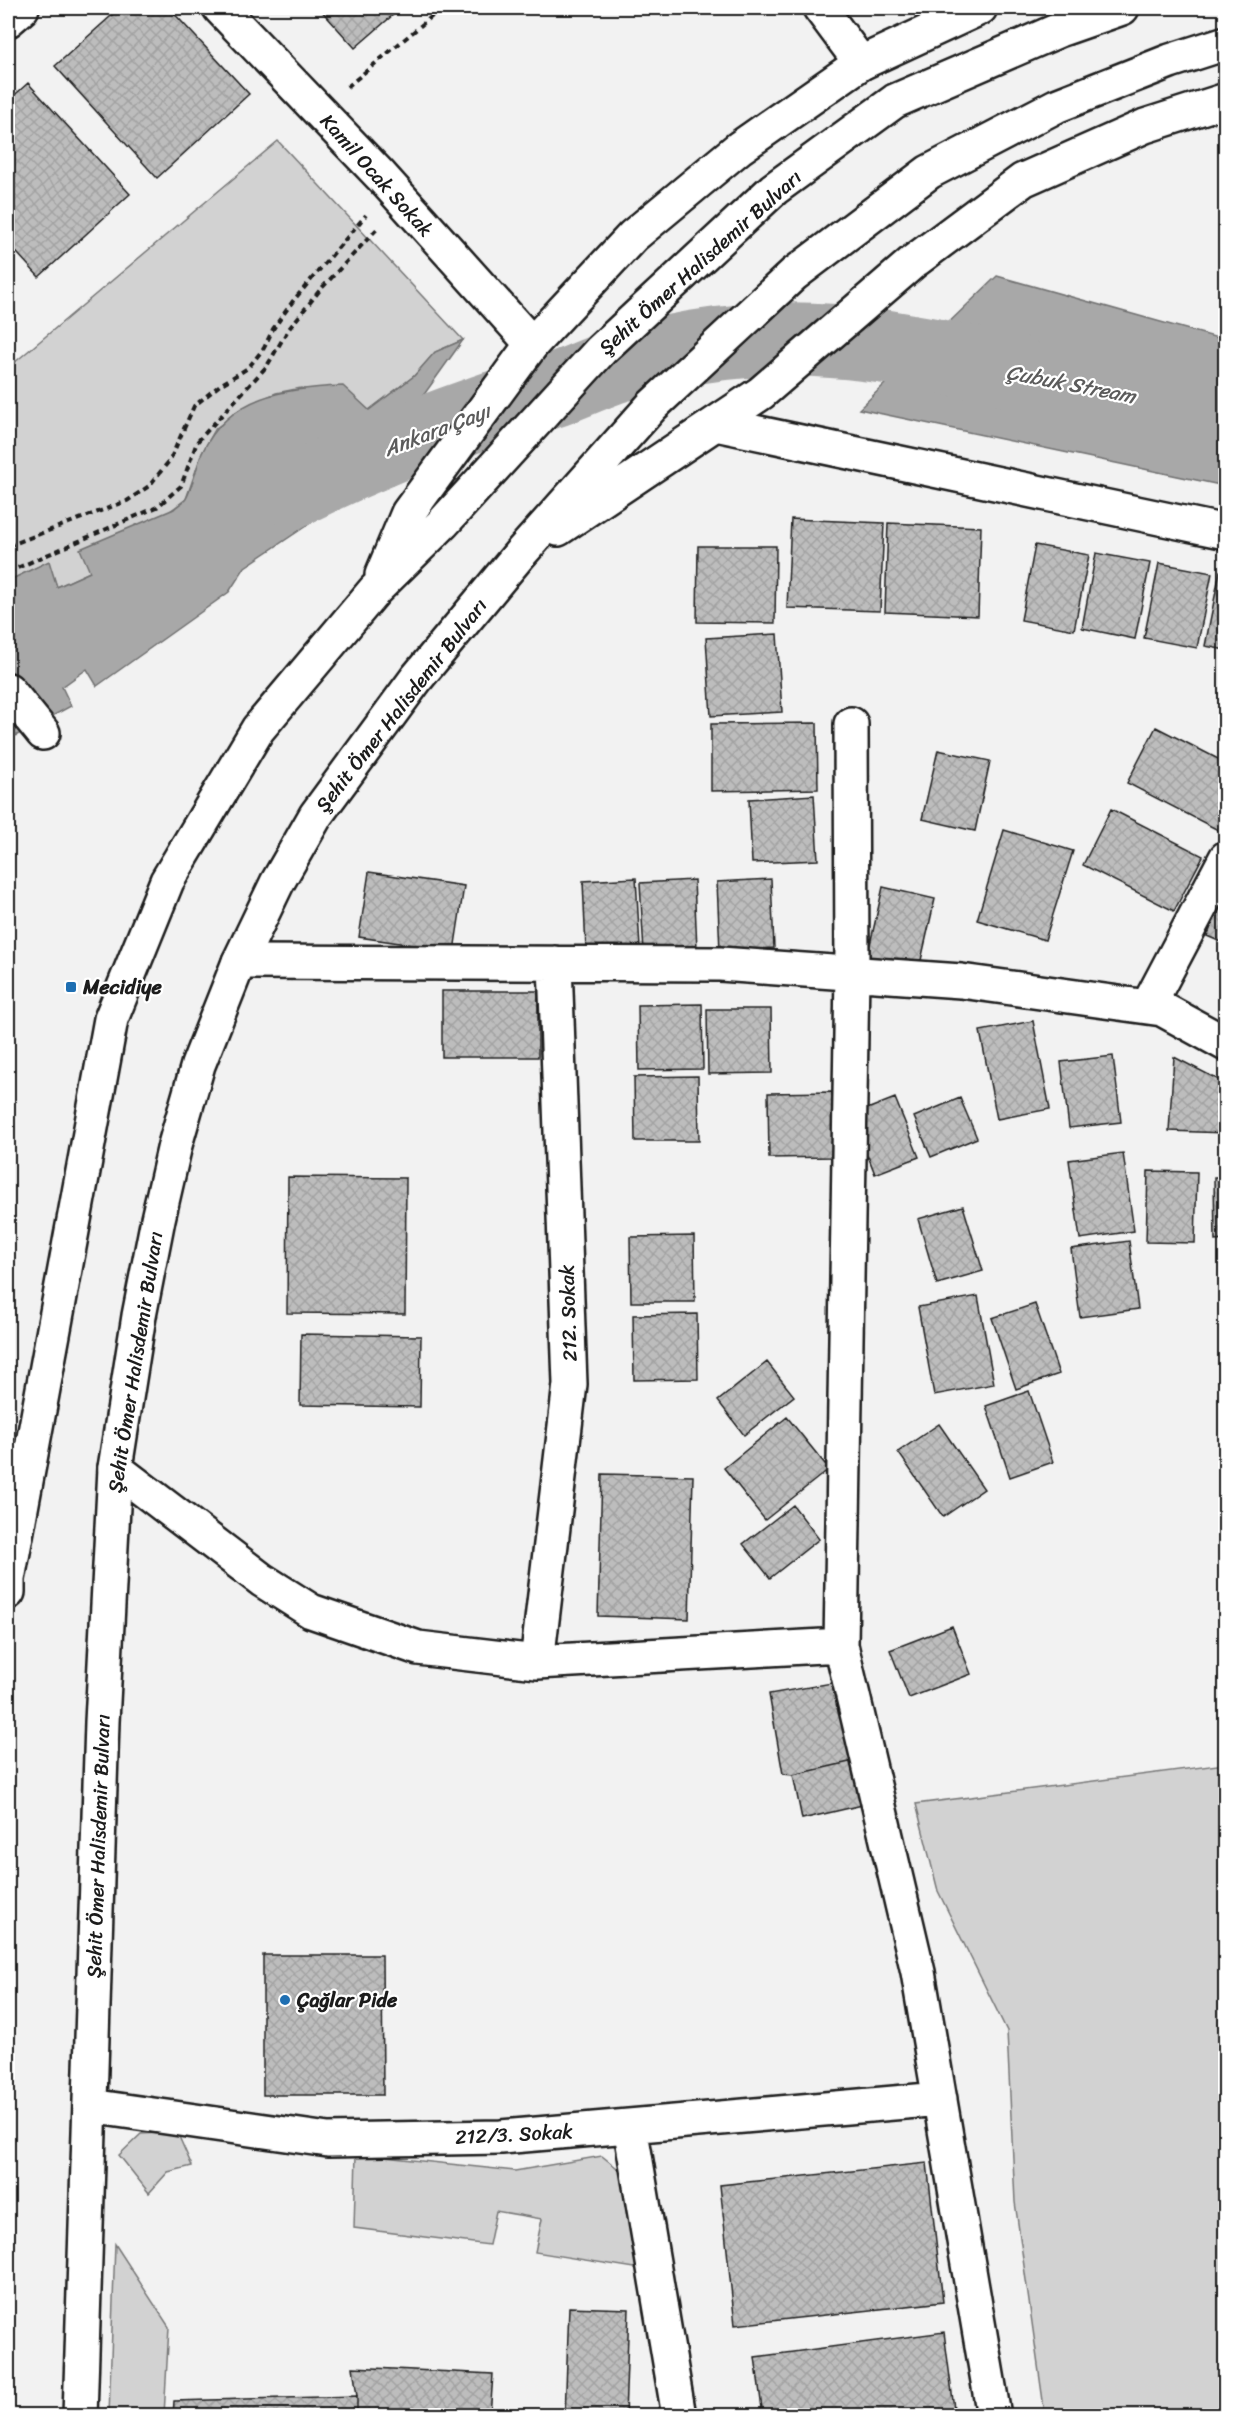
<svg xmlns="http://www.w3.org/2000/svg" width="1233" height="2423" font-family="Sriracha,sans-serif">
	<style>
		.green { fill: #d2d2d2; stroke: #777; stroke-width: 1.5 }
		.water { fill: #a8a8a8; stroke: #707070; stroke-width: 1.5 }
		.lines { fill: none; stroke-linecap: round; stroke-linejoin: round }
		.river { stroke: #a8a8a8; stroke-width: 74 }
		.building { fill: url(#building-cross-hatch); stroke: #1c1c1c; stroke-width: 1.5 }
		.street-casing { stroke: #1c1c1c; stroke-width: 38 }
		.secondary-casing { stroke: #1c1c1c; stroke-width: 38 }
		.highway-casing { stroke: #1c1c1c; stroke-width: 38 }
		.path { stroke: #1c1c1c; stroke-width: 4; stroke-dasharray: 6 4.5; stroke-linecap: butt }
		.street { stroke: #fff; stroke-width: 33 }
		.secondary { stroke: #fff; stroke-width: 33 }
		.highway { stroke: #fff; stroke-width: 33 }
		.poi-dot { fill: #1f6fb2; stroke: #fff; stroke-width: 2 }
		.labels { text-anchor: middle; stroke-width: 4.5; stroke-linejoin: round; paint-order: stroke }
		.street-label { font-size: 20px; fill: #1c1c1c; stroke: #fff }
		.poi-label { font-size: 20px; font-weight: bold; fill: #1c1c1c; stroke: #fff; text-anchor: start }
		.water-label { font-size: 21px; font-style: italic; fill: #5b5b5b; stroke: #fff }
	</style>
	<defs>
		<pattern id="building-cross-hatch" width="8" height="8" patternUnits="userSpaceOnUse" patternTransform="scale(1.5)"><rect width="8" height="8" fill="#bdbdbd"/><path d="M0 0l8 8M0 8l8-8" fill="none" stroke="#a2a2a2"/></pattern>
	</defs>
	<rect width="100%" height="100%" fill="#f2f2f2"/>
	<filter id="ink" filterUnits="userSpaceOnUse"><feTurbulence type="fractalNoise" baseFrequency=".0167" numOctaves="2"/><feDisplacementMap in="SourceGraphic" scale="12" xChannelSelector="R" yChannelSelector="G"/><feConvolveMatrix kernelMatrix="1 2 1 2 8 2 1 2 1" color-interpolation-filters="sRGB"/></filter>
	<g filter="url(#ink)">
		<!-- green -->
		<path class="green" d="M278,141L463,340L435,352L414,376L369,410L301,388L276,393L249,405L216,428L202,453L186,499L90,572L57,587L48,562L8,581V368Z
			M1225,1764V2415H1045L1015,2202L1007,2031L938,1891L916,1804Z
			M177,2132L192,2166L168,2172L149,2193L119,2155L141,2134Z
			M356,2154L515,2171L602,2156L627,2176L635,2255L647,2270L535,2252L542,2219L496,2211L489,2245L354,2228Z
			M115,2244L169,2327L164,2415H109Z"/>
		<!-- water -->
		<path class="water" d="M997,276L1225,340V486L859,409Z
			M463,340L365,477L324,514L245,567L229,592L97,686L87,669L62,687L71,706L8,740V581L49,561L57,587L90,572L80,549L174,509C177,506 182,503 185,500C191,493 197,464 202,453C229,395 286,388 343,386L369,410L414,376L435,352Z"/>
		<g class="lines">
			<!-- river -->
			<path class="river" d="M293,491C353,461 414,436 477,414C502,404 529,399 555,390C573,383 591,375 610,368C679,345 760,335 833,341C895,345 956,360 1016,372"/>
		</g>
		<!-- building -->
		<path class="building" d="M120,8H169L249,94L157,178L55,66Z
			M319,8H401L355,48Z
			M28,83L130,194L39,277L8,243V101Z
			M791,519L884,523L880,611L787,608Z
			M888,523L981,527L978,616L885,612Z
			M1035,545L1089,555L1074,630L1021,620Z
			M698,546H776L775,623L697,622Z
			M1096,553L1150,563L1135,639L1082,628Z
			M1159,563L1212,573L1197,648L1144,638Z
			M1220,571L1226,572V650L1205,646Z
			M777,634L782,712L711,716L706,638Z
			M817,723L818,789L711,791V724Z
			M1156,727L1226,763V816L1218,830L1127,783Z
			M938,750L990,761L975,831L922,819Z
			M814,795L818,860L752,863L749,799Z
			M1111,809L1203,856L1174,911L1083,865Z
			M1004,830L1073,851L1045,940L977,920Z
			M369,872L464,886L454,951L359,937Z
			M636,878L640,948L586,950L583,881Z
			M771,879L774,948L720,951L717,882Z
			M694,880L697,949L644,952L640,883Z
			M883,887L935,899L919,969L867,958Z
			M1226,894V944L1207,936Z
			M442,991H538V1057H442Z
			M702,1004L703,1069L639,1070L638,1005Z
			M707,1009H771L772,1073L708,1074Z
			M1033,1021L1050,1109L997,1119L980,1031Z
			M1113,1056L1121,1122L1069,1128L1061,1062Z
			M1174,1057L1223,1082L1226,1088V1133L1169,1131Z
			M698,1076L699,1141H635L634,1077Z
			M832,1092L833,1157L769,1158L768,1093Z
			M895,1098L919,1157L875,1174L852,1115Z
			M960,1098L977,1138L931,1157L914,1117Z
			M1123,1153L1134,1231L1080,1239L1069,1160Z
			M1148,1171L1197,1172L1195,1243L1146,1242Z
			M288,1177L406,1178L405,1314L287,1313Z
			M1214,1177H1226V1240L1215,1241Z
			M963,1206L983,1271L937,1284L918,1219Z
			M694,1236L695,1302H631L630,1237Z
			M1129,1241L1138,1309L1080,1317L1071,1249Z
			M978,1296L994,1384L934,1395L918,1307Z
			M1035,1304L1059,1374L1016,1389L992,1318Z
			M697,1314L698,1379L634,1380L633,1315Z
			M301,1334L421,1336L420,1407L300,1405Z
			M767,1362L794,1396L744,1435L718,1401Z
			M1029,1391L1053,1462L1010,1477L986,1406Z
			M787,1417L829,1469L765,1520L724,1468Z
			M939,1424L984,1489L943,1517L898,1452Z
			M602,1474L693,1476L689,1619L598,1616Z
			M793,1505L819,1539L770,1578L743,1544Z
			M952,1626L971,1674L909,1698L890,1650Z
			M843,1681L858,1760L793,1775L783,1774L769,1694Z
			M858,1760L867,1804L802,1819L793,1775Z
			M263,1955H382L383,2095H263Z
			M927,2163L943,2302L735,2325L720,2185Z
			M569,2307L629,2309L625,2416H565Z
			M944,2332L955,2416H763L755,2357Z
			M353,2367L493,2374L490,2416H357V2396Z
			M357,2396V2416H173L174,2401Z"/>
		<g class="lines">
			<!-- street casing -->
			<g class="street-casing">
				<path id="street" d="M220,8L381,176L532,344
					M820,8L861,63
					M8,20L22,8
					M8,690L43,733
					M239,962L720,964L961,981L1162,1009L1226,1044
					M1148,1006L1226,858
					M115,1468L262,1580L311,1611L418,1648L537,1662L841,1645L918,1972L994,2416
					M841,1645L852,973L851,724
					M537,1662L570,1384L555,963
					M90,2106L328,2140L501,2137L940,2099
					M630,2126L679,2416"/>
			</g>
			<!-- secondary casing -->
			<g class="secondary-casing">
				<path id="secondary" d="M716,424L1226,532"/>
			</g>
			<!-- highway casing -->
			<g class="highway-casing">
				<path id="highway" d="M558,529L761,393L913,262L1023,180L1145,126L1226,100
					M382,575L408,513L532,344L633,236L739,148L861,63L980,8
					M8,1592V1579L111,1019L167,881L258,729L375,590L443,523L601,350L774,189L895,101L1059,30L1122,8
					M80,2416L102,1722L115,1468L139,1316L158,1219L175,1145L198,1065L239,962L277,883L316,815L416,679L519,555L652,406L794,274L929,172L1056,106L1170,61L1226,43"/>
			</g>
			<!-- path -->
			<path class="path" d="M347,87L442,8
				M8,546L127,501L149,486L170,460L194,406L220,385L248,368L264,348L273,329L293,301L366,215
				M8,572L157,507L181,486L197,442L267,366L288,330L320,290L377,229"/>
			<!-- street -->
			<use href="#street" class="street"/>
			<!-- secondary -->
			<use href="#secondary" class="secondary"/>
			<!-- highway -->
			<use href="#highway" class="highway"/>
		</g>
	</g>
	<!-- markers -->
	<g class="poi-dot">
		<rect x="65" y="981" width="12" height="12" rx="3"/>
		<circle cx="285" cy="2000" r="6"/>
	</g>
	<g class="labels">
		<!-- street labels -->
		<g class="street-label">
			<text transform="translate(377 175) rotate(48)" y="7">Kamil Ocak Sokak</text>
			<text transform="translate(700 262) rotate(-42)" y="7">Şehit Ömer Halisdemir Bulvarı</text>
			<text transform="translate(401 705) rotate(-52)" y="7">Şehit Ömer Halisdemir Bulvarı</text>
			<text transform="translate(568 1313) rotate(-92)" y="7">212. Sokak</text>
			<text transform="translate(135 1362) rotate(-81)" y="7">Şehit Ömer Halisdemir Bulvarı</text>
			<text transform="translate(98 1846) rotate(-88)" y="7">Şehit Ömer Halisdemir Bulvarı</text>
			<text transform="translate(514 2134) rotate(-3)" y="7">212/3. Sokak</text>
		</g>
		<!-- poi labels -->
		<g class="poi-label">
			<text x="83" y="994">Mecidiye</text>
			<text x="297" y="2007">Çağlar Pide</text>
		</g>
		<!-- water labels -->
		<g class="water-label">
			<text transform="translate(1071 384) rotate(11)" y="7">Çubuk Stream</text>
			<text transform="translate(437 430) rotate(-21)" y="7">Ankara Çayı</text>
		</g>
	</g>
	<!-- margin -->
	<rect width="1233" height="2423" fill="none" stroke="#fff" stroke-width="30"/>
	<rect x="15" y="15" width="1203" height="2393" fill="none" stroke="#1c1c1c" stroke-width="2" filter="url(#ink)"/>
</svg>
